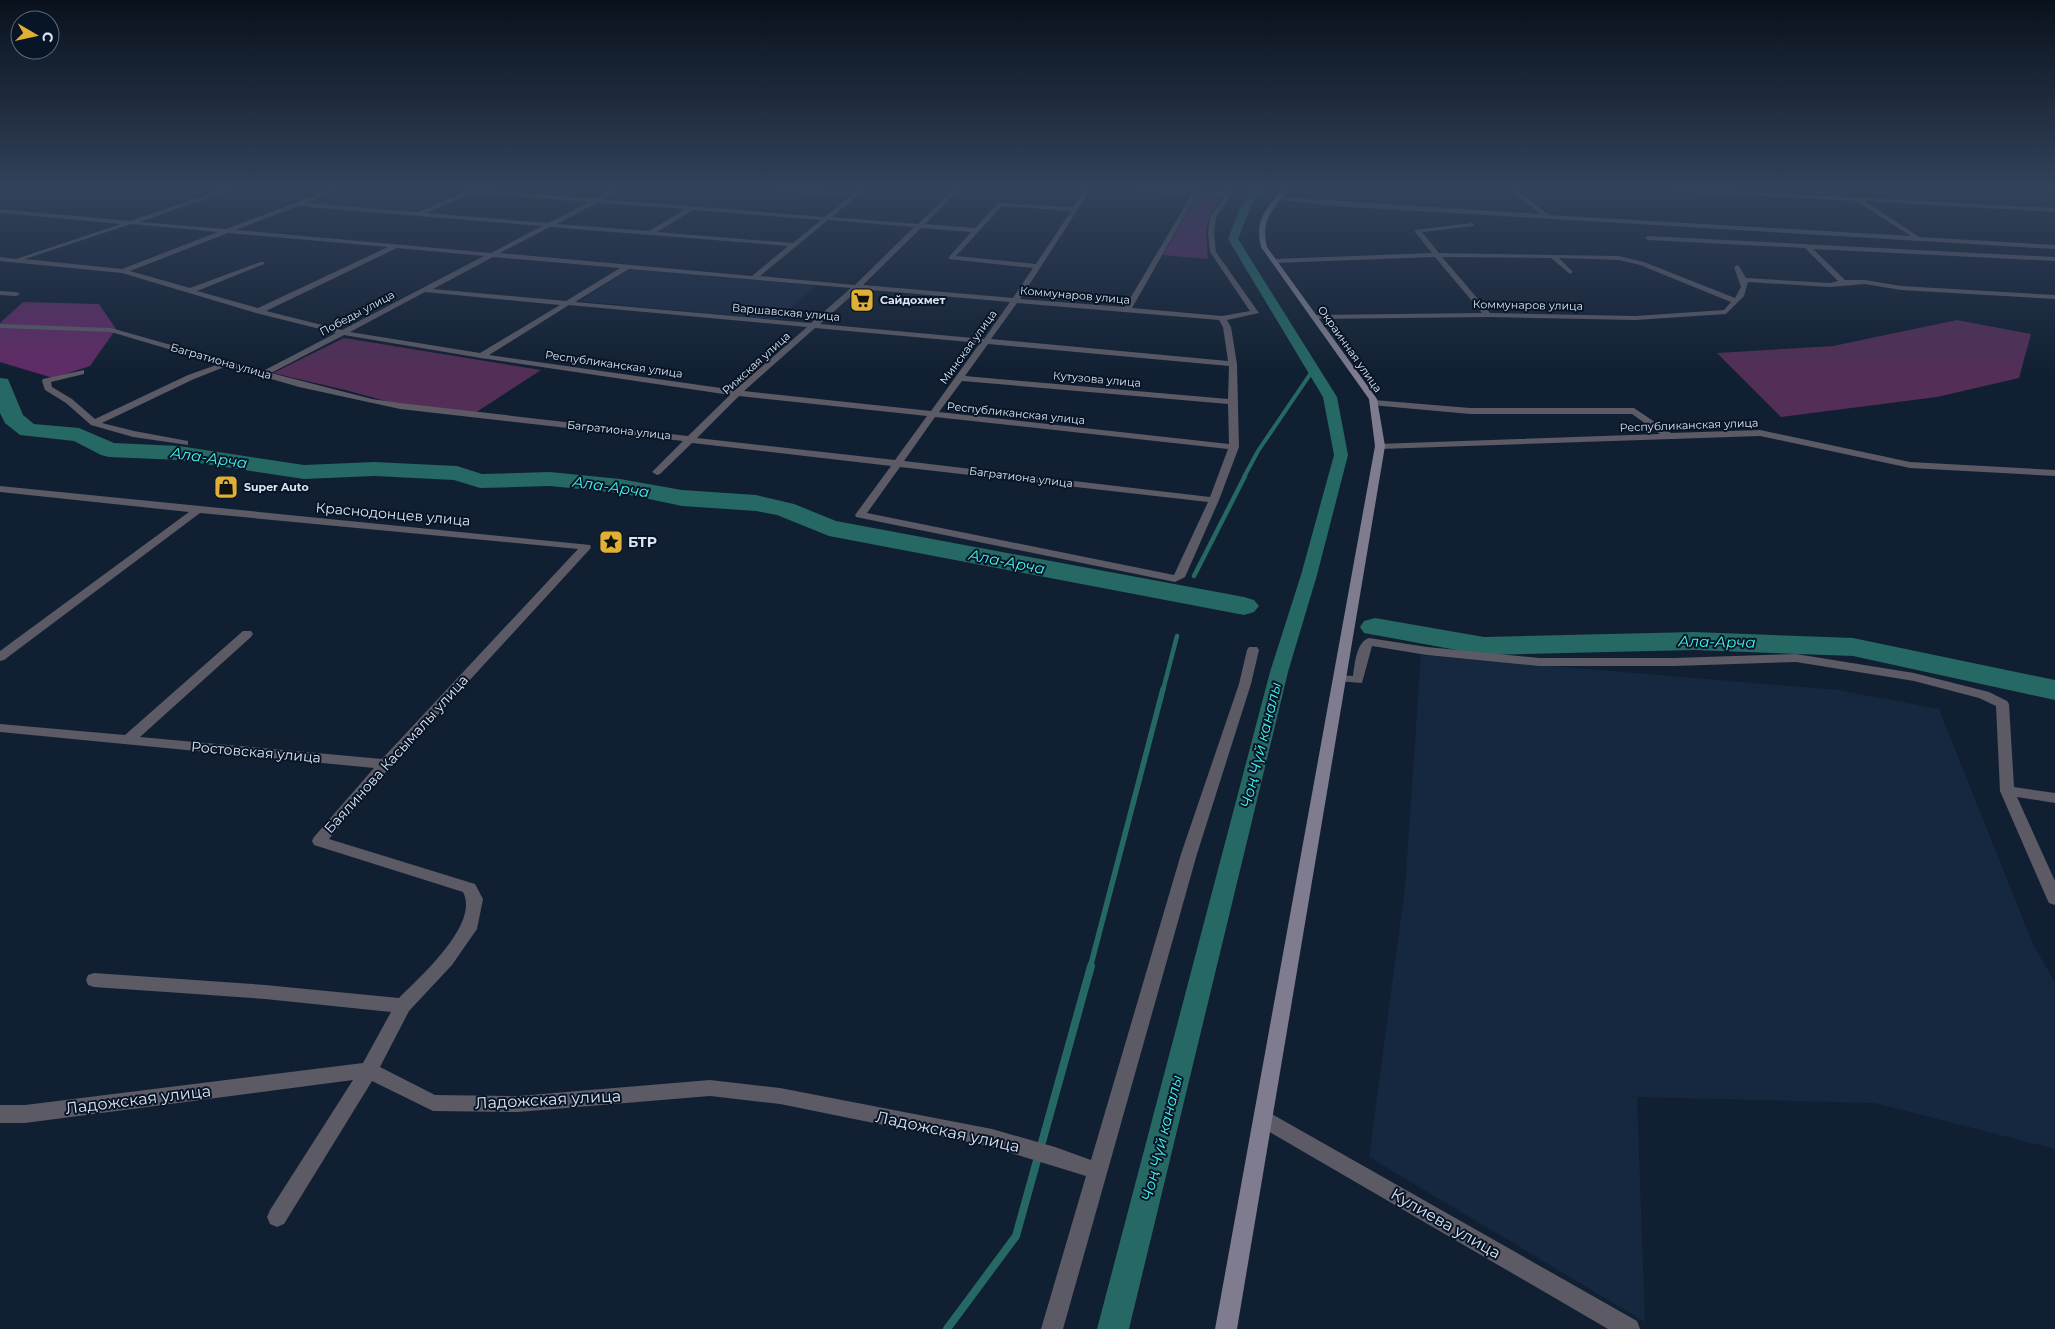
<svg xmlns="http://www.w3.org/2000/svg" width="2055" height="1329" font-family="Montserrat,sans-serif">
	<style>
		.built { fill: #162840 }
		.green { fill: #532e56 }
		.forest { fill: #602b66 }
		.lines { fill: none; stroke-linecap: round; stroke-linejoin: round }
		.stream-far3 { stroke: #256864; stroke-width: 4 }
		.stream-far2 { stroke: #256864; stroke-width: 4.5 }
		.stream-far1 { stroke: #256864; stroke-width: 5.5 }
		.stream { stroke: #256864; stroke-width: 8 }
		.canal { fill: #256864; fill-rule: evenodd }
		.river { fill: #256864; fill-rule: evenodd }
		.street { fill: #5b5a65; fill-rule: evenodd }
		.secondary { fill: #7e7c8e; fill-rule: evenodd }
		.labels { text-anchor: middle; stroke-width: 4; stroke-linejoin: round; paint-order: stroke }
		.far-street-label { font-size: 11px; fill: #dbe5f2; stroke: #081527 }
		.far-poi-label { font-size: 11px; font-weight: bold; fill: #dbe5f2; stroke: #081527; text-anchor: start }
		.street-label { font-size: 14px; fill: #dbe5f2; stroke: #081527 }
		.poi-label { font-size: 14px; font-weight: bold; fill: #dbe5f2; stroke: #081527; text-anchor: start }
		.water-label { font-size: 15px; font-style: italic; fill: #42faee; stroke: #081527 }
		.near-street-label { font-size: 16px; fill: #dbe5f2; stroke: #081527 }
	</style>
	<rect width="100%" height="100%" fill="#111f32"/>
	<!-- built -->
	<path class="built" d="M347,189H469L414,213L311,203Z
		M630,269L753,280L816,286L777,320L580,301Z
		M1421,655L1838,690L1939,709L2033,944L2055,983V1149L1875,1103L1637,1097L1645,1322L1369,1157L1405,887Z"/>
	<!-- green -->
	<path class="green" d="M1957,320L2031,334L2019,378L1937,397L1781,417L1717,353L1833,346Z
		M344,338L541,370L475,413L393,403L345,390L273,373Z"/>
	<!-- forest -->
	<path class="forest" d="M1198,194L1222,196L1209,217L1206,233L1208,259L1163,255Z
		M23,302L99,304L116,329L90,366L53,378L0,362V323Z"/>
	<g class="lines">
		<!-- stream-far3 -->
		<path class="stream-far3" d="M1244,477L1258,451L1313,370"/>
		<!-- stream-far2 -->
		<path class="stream-far2" d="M1194,576L1245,476
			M1163,690L1177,636"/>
		<!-- stream-far1 -->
		<path class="stream-far1" d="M1090,968L1163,689"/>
		<!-- stream -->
		<path class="stream" d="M947,1329L1016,1236L1091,966"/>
		<!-- canal -->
		<path class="canal" d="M1253,189H1261L1250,208L1238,239L1337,397L1348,455L1317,575L1288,672L1129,1329H1097L1270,672L1301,575L1334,455L1323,397L1228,239L1240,208Z"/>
		<!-- river -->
		<path class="river" d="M0,378L8,379L23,415L34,424L79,428L114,443L179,446L304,465L374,462L457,466L482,474L550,472L620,479L682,490L756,495L794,504L836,521L1244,597L1254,600L1259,606L1254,612L1244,615L829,536L777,515L756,511L682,506L620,493L550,486L480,488L454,480L374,476L304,479L179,460L109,457L101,455L74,441L20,435L5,423L0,413Z
			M1375,618L1484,637L1694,632L1853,638L2055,680V700L1853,656L1694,650L1484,655L1364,633L1360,627L1364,621Z"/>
		<!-- street -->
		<path class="street" d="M225,189H233L140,222L226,229L332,189H340L306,203L418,212L472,189L595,199L614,189H621L602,199L825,217L851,195L771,191L768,189L855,192L859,189H865L832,217L918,224L954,189H960L925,224L975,228L998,203L1073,207L1085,189H1091L1020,299L1125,307L1192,194L1134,191L1131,189L1227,192L1229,189H1235L1216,217L1214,233L1216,252L1259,313L1227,320L1231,327L1237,364L1239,447L1219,500L1185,577L1175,582L856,517L855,515L891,466L692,443L660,474L657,475L652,472L683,441L400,409L299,387L227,366L194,379L102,423L134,431L188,441V445L133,437L91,425L66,403L45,390L42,381L43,379L84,370V374L51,382L52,387L72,399L95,419L188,375L219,364L111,332L0,328V324L111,328L263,371L336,333L256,313L122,273L0,261V257L16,259L121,224L0,213V209L130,221ZM472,193L589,202L548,223L427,213ZM1197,194L1225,196L1210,217L1208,233L1210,252L1250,311L1222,316L1132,308ZM597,203L686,209L649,231L557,224ZM298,206L542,226L491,253L236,230ZM1002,206L1071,211L1036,264L956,256ZM693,210L821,220L793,243L657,232ZM828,220L914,227L855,285L760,276ZM131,224L218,232L122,269L25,259ZM550,227L788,246L752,276L500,253ZM921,228L971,232L949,257V259L1033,268L1013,298L863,285ZM228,233L388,247L258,308L197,291L264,264V262H260L190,288L130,271ZM397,248L484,256L342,330L266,311ZM493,257L620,268L566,301L433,289ZM629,269L851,288L811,323L575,302ZM859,289L1010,302L984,339L820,324ZM425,292L560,305L480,353L350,332ZM1017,303L1219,320L1223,327L1228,361L991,339ZM569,305L807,327L735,390L489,355ZM815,328L980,343L931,411L744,391ZM344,335L481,358L730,395L688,436L400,403L372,399L271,373ZM988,344L1229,366L1228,399L965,376ZM962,381L1228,404L1229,444L939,412ZM739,396L927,416L895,460L697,438ZM935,417L1228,449L1210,497L904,461ZM900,467L1208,502L1174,575L867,513Z
			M1508,189H1514L1549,215L1911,236L1856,201L1667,191L1664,189H1694L2055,208V212L1865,201L1919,237L2055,245V249L1334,206L1275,199L1278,197L1541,214Z
			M1472,223L1474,224V226L1422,232L1439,253L1619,256L1644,262L1735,298L1741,287L1734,267L1737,265L1739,266L1746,278L1830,283L1838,281L1805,248L1648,240L1645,238L1648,236L2055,257V261L1813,249L1845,280H1865L1901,286L2055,295V299L1901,290L1865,284L1830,287L1748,282L1744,296L1726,314L1635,320L1488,317L1314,319L1310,317L1311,315L1482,313L1435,257L1274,263L1271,261L1274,259L1432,253L1415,232V230ZM1442,257L1551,258L1570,274L1573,272L1559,258L1619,260L1640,265L1731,302L1724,310L1635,316L1490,313Z
			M0,291L16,292L20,294L16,296L0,295Z
			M1374,400L1470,408H1634L1671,433L1760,430L1910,462L2055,470V476L1910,468L1760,436L1380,449L1377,448V444L1660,434L1632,414H1470L1371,405V401Z
			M0,486L590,545L591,547L590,549L390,767L329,839L475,884L483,899L477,929L452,965L409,1011L380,1067L435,1095L518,1096L710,1080L780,1088L992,1129L1055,1147L1091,1160L1181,854L1239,684L1247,650L1249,647H1257L1259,650L1251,684L1197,854L1063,1329H1041L1086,1176L992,1147L780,1104L710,1096L518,1112L433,1111L372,1081L284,1224L277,1227L270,1224L267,1217L270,1210L353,1080L25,1123H0V1105H25L363,1063L391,1012L265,999L94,987L88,985L86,980L88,975L94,973L265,985L399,998C420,977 480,924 463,892L314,845L312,841L314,837L374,768L0,732V724L125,735L243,631H251L253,634L251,637L140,737L382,759L578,549L200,513L4,660L0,661V651L189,512L0,492Z
			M1369,638L1427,647L1540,658H1674L1796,654L1914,673L1989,692L2007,701L2009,704L2014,787L2055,793V803L2017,797L2055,881V905L2049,903L2047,899L2000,791L1996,706L1979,698L1914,681L1796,662L1674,666H1540L1427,655L1372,646L1362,683L1336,681L1334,678L1336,675L1353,676C1355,664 1356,642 1369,638Z
			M1263,1109L1637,1321L1640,1329H1608L1256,1124L1254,1118L1256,1112Z"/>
		<!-- secondary -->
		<path class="secondary" d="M1282,189H1288C1273,211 1260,219 1267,247L1377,399L1385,446L1237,1329H1215L1375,446L1369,399L1261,247C1254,218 1267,210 1282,189Z"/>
	</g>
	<!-- sky -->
	<linearGradient id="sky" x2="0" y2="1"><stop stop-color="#09111c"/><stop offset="0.5" stop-color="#32425a"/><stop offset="1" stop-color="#32425a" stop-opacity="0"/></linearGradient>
	<rect width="2055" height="375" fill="url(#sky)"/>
	<!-- icons -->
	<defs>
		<g id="supermarket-square" transform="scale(1.25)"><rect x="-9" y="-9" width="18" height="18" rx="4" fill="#dfb034" stroke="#081527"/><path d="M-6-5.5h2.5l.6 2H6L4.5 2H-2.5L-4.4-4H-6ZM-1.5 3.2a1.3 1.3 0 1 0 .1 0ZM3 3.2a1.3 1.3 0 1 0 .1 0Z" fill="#111"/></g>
		<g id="shop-square" transform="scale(1.25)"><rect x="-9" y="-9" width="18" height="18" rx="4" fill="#dfb034" stroke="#081527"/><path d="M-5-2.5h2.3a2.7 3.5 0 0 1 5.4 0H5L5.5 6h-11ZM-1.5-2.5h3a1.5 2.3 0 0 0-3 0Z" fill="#111"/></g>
		<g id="sight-square" transform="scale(1.25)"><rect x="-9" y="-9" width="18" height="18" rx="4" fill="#dfb034" stroke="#081527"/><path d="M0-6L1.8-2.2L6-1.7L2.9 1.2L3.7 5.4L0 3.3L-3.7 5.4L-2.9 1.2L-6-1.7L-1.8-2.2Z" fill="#111"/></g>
	</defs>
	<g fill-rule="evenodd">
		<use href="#supermarket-square" x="862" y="300"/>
		<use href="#shop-square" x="226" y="487"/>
		<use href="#sight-square" x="611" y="542"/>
	</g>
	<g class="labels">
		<!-- far-street labels -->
		<g class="far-street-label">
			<text transform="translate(1075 295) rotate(5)" y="4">Коммунаров улица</text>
			<text transform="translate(1528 305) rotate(1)" y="4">Коммунаров улица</text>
			<text transform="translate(786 312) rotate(5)" y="4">Варшавская улица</text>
			<text transform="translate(357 313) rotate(-28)" y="4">Победы улица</text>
			<text transform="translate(968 347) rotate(-54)" y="4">Минская улица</text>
			<text transform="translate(1350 349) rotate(55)" y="4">Окраинная улица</text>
			<text transform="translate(221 361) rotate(16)" y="4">Багратиона улица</text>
			<text transform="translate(756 363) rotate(-42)" y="4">Рижская улица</text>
			<text transform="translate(614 364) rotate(8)" y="4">Республиканская улица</text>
			<text transform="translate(1097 379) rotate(5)" y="4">Кутузова улица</text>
			<text transform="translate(1016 413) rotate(6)" y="4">Республиканская улица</text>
			<text transform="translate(1689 425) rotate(-2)" y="4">Республиканская улица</text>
			<text transform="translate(619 430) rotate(6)" y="4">Багратиона улица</text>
			<text transform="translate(1021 477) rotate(7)" y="4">Багратиона улица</text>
		</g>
		<!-- far-poi labels -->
		<g class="far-poi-label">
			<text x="880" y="304">Сайдохмет</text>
			<text x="244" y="491">Super Auto</text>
		</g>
		<!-- street labels -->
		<g class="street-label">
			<text transform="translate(393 514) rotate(5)" y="5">Краснодонцев улица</text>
			<text transform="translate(256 752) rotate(5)" y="5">Ростовская улица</text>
			<text transform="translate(396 754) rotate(-48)" y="5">Баялинова Касымалы улица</text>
		</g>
		<!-- poi labels -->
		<g class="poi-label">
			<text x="628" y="547">БТР</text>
		</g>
		<!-- water labels -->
		<g class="water-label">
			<text transform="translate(209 458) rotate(8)" y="5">Ала-Арча</text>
			<text transform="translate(611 487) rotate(8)" y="5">Ала-Арча</text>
			<text transform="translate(1007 562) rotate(11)" y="5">Ала-Арча</text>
			<text transform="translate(1717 642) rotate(1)" y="5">Ала-Арча</text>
			<text transform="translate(1261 745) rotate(-76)" y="5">Чоң Чүй каналы</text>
			<text transform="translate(1162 1138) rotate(-76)" y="5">Чоң Чүй каналы</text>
		</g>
		<!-- near-street labels -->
		<g class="near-street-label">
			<text transform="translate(138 1099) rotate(-7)" y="6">Ладожская улица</text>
			<text transform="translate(548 1099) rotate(-3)" y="6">Ладожская улица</text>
			<text transform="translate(948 1131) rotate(12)" y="6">Ладожская улица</text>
			<text transform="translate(1446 1223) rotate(30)" y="6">Кулиева улица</text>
		</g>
	</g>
	<!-- north arrow -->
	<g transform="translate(35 35) rotate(99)"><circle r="24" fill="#081527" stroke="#5c6878"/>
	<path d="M0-4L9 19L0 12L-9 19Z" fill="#dfb034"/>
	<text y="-8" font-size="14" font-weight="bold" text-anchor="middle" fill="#dbe5f2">С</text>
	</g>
</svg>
